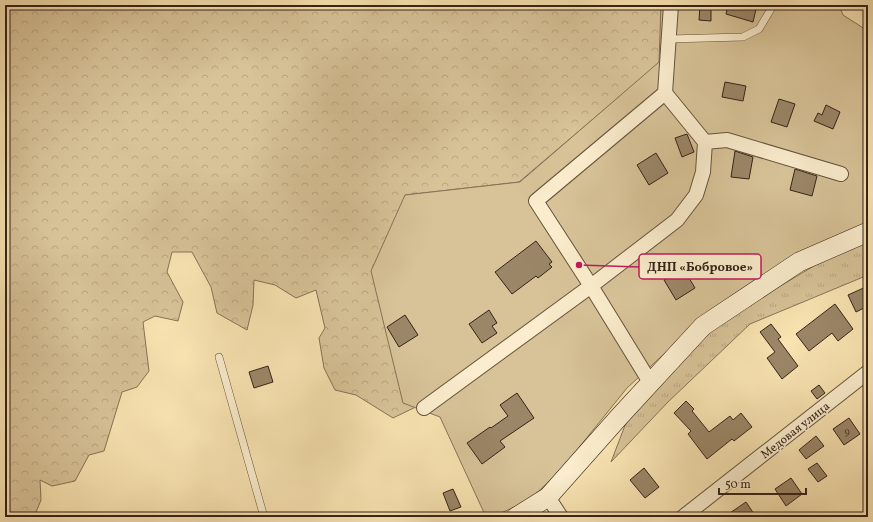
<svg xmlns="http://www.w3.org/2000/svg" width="873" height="522" font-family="Vollkorn,serif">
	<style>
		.grass { fill: url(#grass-tufts); stroke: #867358 }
		.forest { fill: url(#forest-crowns); stroke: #867358 }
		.garden { fill: #d8c398; stroke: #867358 }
		.building { fill: #9b8768; stroke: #352318 }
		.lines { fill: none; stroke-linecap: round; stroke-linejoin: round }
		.lane-casing { stroke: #66533e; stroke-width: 8 }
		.street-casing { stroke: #66533e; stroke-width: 16 }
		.secondary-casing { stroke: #352318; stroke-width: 20 }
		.lane { stroke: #fbedcd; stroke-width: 7 }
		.street { stroke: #fbedcd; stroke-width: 14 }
		.secondary { stroke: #fbedcd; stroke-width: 19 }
		.labels { text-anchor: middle; stroke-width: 3; stroke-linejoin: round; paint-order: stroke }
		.number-label { font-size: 10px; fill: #4e3c2c }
		.street-label { font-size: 12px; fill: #352318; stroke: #fbedcd }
		.leader { fill: none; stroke: #c2185b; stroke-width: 1.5 }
		.callout-dot { fill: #c2185b; stroke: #fbedcd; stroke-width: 1.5 }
		.callout { fill: #fbedcd; stroke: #c2185b; stroke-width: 1.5 }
		.callout-label { font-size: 13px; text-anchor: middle; font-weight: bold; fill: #352318 }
	</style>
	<defs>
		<pattern id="grass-tufts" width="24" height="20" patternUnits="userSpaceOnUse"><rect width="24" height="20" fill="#d8c398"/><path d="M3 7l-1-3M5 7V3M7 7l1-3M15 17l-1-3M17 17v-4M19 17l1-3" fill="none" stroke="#baa782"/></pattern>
		<pattern id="forest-crowns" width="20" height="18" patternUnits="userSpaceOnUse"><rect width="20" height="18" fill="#d8c398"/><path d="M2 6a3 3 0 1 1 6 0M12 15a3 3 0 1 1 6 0" fill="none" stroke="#baa782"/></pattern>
	</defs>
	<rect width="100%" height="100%" fill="#f9e4b2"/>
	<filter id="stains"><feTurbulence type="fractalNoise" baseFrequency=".005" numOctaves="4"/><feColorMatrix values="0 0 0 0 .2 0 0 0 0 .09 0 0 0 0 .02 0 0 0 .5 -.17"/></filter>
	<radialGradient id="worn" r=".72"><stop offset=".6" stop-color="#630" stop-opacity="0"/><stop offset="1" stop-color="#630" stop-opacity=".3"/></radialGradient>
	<!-- grass -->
	<path class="grass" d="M868,240V275L750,324L668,402L611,462L629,415L708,329L834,254Z"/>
	<!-- forest -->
	<path class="forest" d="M5,5H661L660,62L519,182L405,195L424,403L393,418L356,395L335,390L324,368L319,338L325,328L316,290L296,298L275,285L254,280L253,305L247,330L217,313L211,287L192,252H172L167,272L183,302L178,321L155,316L143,322L149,371L137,387L122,392L104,451L89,455L75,481L52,486L40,480L41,500L34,517H5Z"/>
	<!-- garden -->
	<path class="garden" d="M661,5H839L843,15L868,31V224L700,321L627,388L560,471L528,501L492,517H486L440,417L403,403L371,271L405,195L520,182L659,62Z"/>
	<!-- building -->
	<path class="building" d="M700,5H711V21L699,20Z
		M728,5H757L753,22L726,14Z
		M725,82L746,86L743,101L722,97Z
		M779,99L795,104L787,127L771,122Z
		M826,105L840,112L833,129L814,121L818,113L822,115Z
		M687,134L694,152L682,157L675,138Z
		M735,151L753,157L749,179L731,177Z
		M656,153L668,173L649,185L637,165Z
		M795,169L817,176L812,196L790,190Z
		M536,241L552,262L549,264L552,267L538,278L536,276L512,294L495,272Z
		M683,268L695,288L676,300L664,280Z
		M868,286V306L856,312L848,295Z
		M835,304L853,329L838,341L832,333L809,351L796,334Z
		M489,310L497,323L492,326L497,333L482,343L469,324Z
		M405,315L418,335L399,347L387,327Z
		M771,324L781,337L778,339L798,366L782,379L767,358L775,352L760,332Z
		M268,366L273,382L254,388L249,372Z
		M819,385L825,393L817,399L811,391Z
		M517,393L534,418L500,441L505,447L482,464L467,443L490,427L491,428L508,416L500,405Z
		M686,401L694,409L692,411L709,432L730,416L733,420L741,413L752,427L734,441L732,439L707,459L688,434L691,431L674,413Z
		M849,418L860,434L844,445L833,429Z
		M816,436L824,446L806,459L799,450Z
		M817,463L827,476L818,482L808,469Z
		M644,468L659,487L645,498L630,480Z
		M791,478L802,494L786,506L775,489Z
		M453,489L461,507L450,511L443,493Z
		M746,502L756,517H724Z"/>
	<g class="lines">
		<!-- lane casing -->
		<g class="lane-casing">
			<path id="lane" d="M669,39L743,37L759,29L771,9L772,5
				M219,357L264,517"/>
		</g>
		<!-- street casing -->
		<g class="street-casing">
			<path id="street" d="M705,142L727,140L841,174
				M650,382L591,286L536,201L665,93
				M424,408L591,286L677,220L696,195L703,172L705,142L665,93L671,5
				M548,497L561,517
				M683,517L868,372"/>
		</g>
		<!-- secondary casing -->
		<g class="secondary-casing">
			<path id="secondary" d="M516,517L548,497L619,417L703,326L799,262L868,232"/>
		</g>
		<!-- lane -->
		<use href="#lane" class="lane"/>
		<!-- street -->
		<use href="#street" class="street"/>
		<!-- secondary -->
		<use href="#secondary" class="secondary"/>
	</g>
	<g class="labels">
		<!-- number labels -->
		<g class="number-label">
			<text x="847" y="435">9</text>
		</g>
		<!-- street labels -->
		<g class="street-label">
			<text transform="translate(795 430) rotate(-38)" y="4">Медовая улица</text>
		</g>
	</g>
	<!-- callouts -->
	<path class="leader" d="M579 265L639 267"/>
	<circle class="callout-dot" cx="579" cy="265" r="4"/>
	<rect class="callout" x="639" y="254" width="122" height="25" rx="4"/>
	<g class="callout-label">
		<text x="700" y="271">ДНП «Бобровое»</text>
	</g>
	<!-- margin -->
	<rect width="873" height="522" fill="none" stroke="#f9e4b2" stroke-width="20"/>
	<rect x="6" y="6" width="861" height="510" fill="none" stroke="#352318" stroke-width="2"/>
	<rect x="10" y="10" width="853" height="502" fill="none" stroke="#352318"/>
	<!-- scale -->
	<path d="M719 488v6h87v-6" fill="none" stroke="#352318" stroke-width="2"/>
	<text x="725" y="488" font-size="12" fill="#352318" stroke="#fbedcd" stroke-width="3" paint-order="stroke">50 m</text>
	<rect width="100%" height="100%" filter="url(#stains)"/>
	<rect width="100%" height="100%" fill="url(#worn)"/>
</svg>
